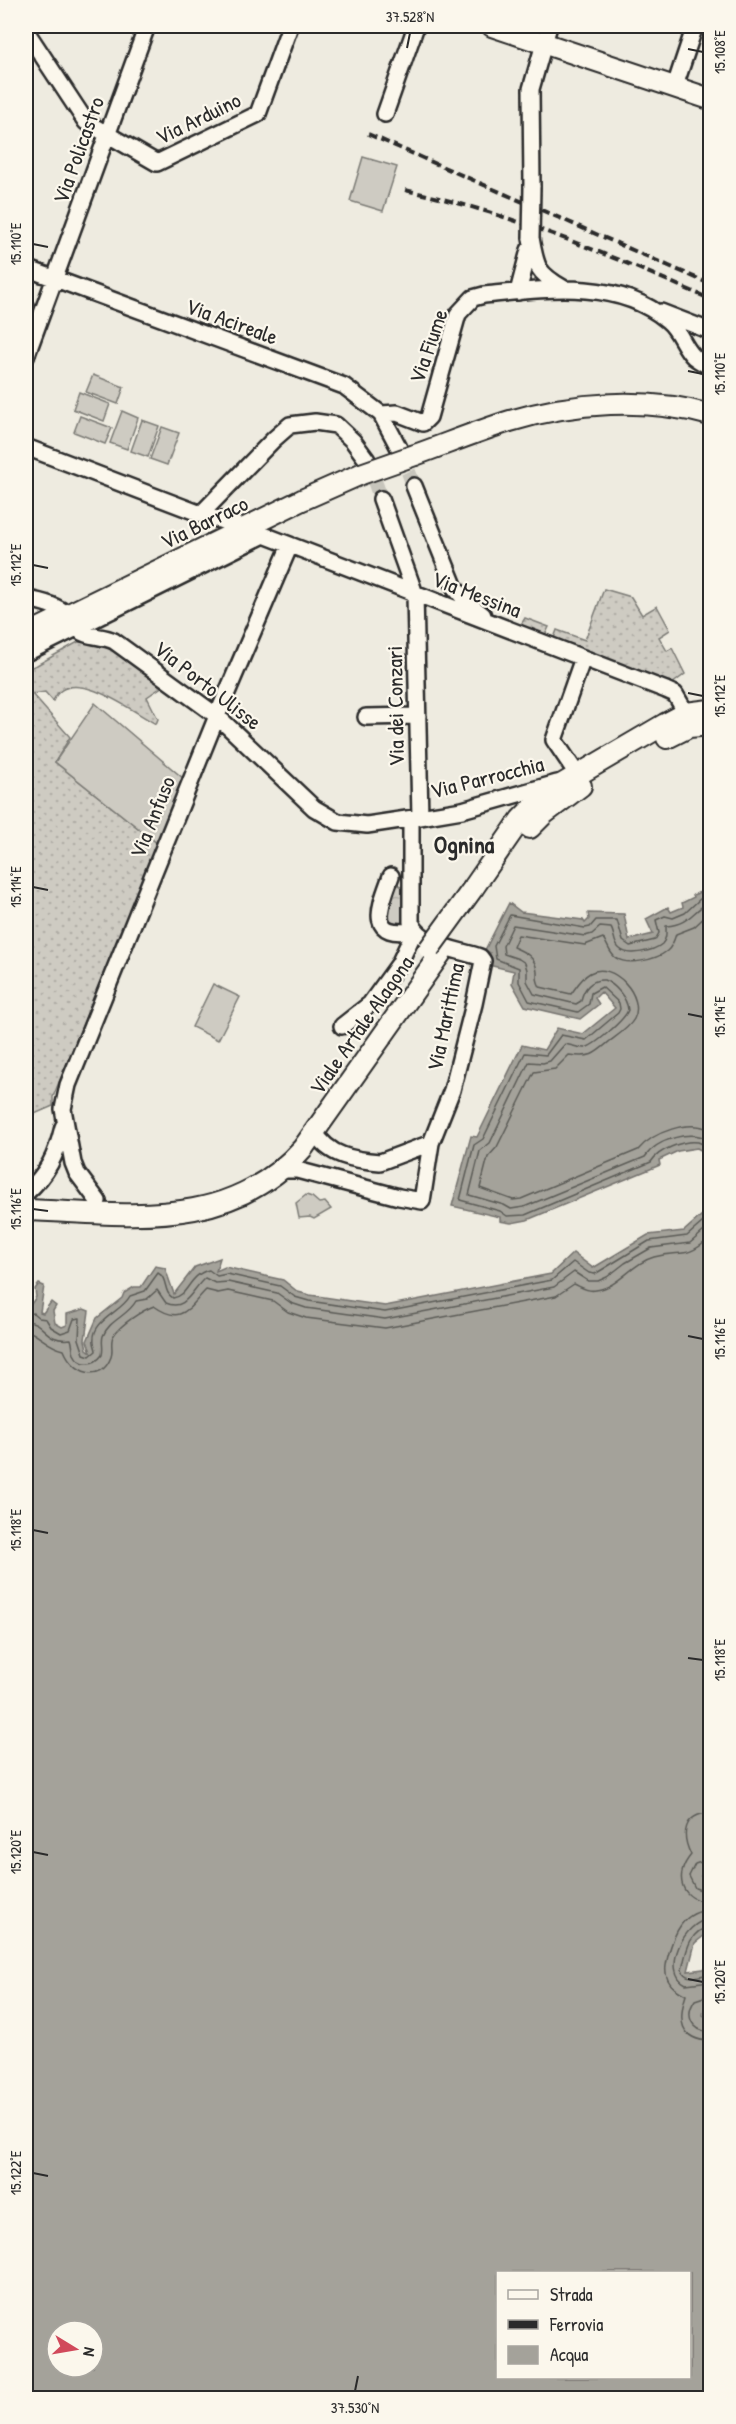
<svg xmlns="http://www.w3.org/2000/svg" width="736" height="2424" font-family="'Patrick Hand',sans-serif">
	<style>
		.grass { fill: url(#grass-dots); stroke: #7c7b76; stroke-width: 1.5 }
		.park { fill: url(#park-crowns); stroke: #7c7b76; stroke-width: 1.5 }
		.garden { fill: #cecbc2; stroke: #7c7b76; stroke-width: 1.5 }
		.water { fill: #a4a29a; stroke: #74726e; stroke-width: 1.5; fill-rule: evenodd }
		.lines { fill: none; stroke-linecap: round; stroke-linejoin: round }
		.shore { stroke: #5b5b57; stroke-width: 1.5 }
		.minor-tunnel { stroke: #c7c5bc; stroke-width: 15; stroke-dasharray: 15 8; stroke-linecap: butt }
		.minor-casing { stroke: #2b2b2b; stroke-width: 20 }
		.major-casing { stroke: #2b2b2b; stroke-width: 24 }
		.minor { stroke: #fbf7ec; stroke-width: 15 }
		.major { stroke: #fbf7ec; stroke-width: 20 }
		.rail { stroke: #2b2b2b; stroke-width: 4; stroke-dasharray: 9 4.5; stroke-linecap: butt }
		.minor-bridge-casing { stroke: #2b2b2b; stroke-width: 20; stroke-linecap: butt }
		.major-bridge-casing { stroke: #2b2b2b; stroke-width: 24; stroke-linecap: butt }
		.minor-bridge { stroke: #fbf7ec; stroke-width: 15 }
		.major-bridge { stroke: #fbf7ec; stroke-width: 20 }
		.ticks { fill: none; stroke: #2b2b2b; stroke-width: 2 }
		.labels { text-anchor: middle; stroke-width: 4.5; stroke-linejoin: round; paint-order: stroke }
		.street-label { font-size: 22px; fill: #2b2b2b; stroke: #fbf7ec }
		.neighbourhood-label { font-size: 24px; font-weight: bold; fill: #2b2b2b; stroke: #fbf7ec }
		.neatline { fill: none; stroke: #2b2b2b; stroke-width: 2 }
		.ticks-label { font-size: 15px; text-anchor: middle; fill: #2b2b2b }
	</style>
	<defs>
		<pattern id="grass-dots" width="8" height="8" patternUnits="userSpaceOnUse" patternTransform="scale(1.5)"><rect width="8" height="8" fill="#cecbc2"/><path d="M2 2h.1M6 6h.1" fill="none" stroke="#b1aea7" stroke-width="1.8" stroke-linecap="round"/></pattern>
		<pattern id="park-crowns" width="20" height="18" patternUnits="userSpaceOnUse" patternTransform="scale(1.5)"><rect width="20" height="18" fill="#cecbc2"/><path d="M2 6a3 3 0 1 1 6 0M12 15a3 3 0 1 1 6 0" fill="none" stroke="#b1aea7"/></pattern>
	</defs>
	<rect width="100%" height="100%" fill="#eeebe0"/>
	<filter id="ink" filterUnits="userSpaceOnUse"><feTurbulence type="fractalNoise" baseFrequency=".0167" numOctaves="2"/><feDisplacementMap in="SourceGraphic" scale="12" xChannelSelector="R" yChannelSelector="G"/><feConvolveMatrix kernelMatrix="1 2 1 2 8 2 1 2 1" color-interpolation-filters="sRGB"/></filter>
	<g filter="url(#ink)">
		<!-- grass -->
		<path class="grass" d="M604,589L631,597L642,615L657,606L670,630L659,637L667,651L672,648L685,674L672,684L554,638L557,630L585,640Z
			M525,618L549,627L545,635L520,626Z
			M78,642H96L114,649L166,684L147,697L158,719L156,724C133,712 69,662 53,701L45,692L32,694L70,737L55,762L157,843L53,1097V1106L30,1116L26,1114V669L37,665Z"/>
		<!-- park -->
		<path class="park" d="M392,882L403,887V928L386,920Z"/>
		<!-- garden -->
		<path class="garden" d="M363,157L397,167L383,211L350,201Z
			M93,375L124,387L118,404L86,392Z
			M79,392L110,404L104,421L73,409Z
			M122,411L138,418L127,449L110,443Z
			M80,416L112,428L105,444L74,432Z
			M142,420L159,426L148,457L131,451Z
			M162,427L179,433L167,465L150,459Z
			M95,703L184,779L157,843L55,762Z
			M213,984L240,997L218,1040L192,1027Z
			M306,1195L312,1197L319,1203L325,1202L331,1209L314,1219L310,1217L299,1218L296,1203Z"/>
		<!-- water -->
		<path class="water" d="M710,888V1155L697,1148L678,1151L659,1160L660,1165L527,1220L511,1223L500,1221V1217L452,1206L471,1136L477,1137L522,1045L544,1050L557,1028L583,1034L615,1008L601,992L595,998L599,1004L580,1019L525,1006L512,983L514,971L488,965L490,953L485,950L509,903L521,912L583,920L585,923L589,919L588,913L624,914L629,940L653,934L646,919L668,907L671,912L683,907L682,903L694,897L693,895Z
			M710,1208V1834L706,1837L710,1840V1872L701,1876L710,1881V1931L695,1943L688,1971L710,1968V2008L704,2010L703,2015L710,2019V2398H26V1311L36,1297L35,1289L39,1284L44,1286L40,1312L43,1313L51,1302L56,1306L53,1311L55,1323L62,1327L67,1325V1314L84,1309L89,1311L85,1340L87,1349L91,1352L87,1341L97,1318L122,1298L124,1293L134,1287H141L155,1266L165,1268L174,1294L195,1267L220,1258L216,1271L225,1267L283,1280L298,1292L310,1295L385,1306L551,1274L573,1253L593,1268L648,1235L684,1231ZM498,2272H690V2378H498ZM57,2331H93V2367H57Z"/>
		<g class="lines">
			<!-- shore -->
			<path class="shore" d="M710,894L700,899L685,913L673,918L665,916L656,920L659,933L655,940L630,946L623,941L617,920H596L590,927L585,928L510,915L494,946L496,959L519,968V982L529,1001L578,1012L589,1004L591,993L602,987L619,1003L620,1009L618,1013L586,1040L561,1035L546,1055L525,1053L483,1139L474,1145L460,1200L500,1211L507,1216L525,1215L651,1162C658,1150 683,1140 698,1142C702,1143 707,1147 710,1149
				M710,902C692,910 691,924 666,926C666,932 667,939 662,944C654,951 628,957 620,949C613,944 615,934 611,928L600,927L592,934L585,936L513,925L503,946L504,954L519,959L525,963L527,970V981L534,994L576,1004L581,1001C583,989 591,979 604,980C615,984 627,998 628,1010C625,1019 594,1047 584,1048C578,1048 571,1045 565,1044L550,1061L543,1063L529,1062L490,1143L480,1151L469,1195L504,1205L511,1209L524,1207L645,1157C657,1139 691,1129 710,1140
				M710,912L694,927L676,934C674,941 672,947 667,951C656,960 628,966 616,958C609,953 608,945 603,938L585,945L518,935L513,947C525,952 536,957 537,972C537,979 537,981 540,987L571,994C577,986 581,978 590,973C613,960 646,997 634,1019C629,1028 618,1035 610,1041C594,1055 591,1058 569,1055L555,1069L534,1072L497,1147L488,1157L480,1188L513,1200L521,1199L638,1150C653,1132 689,1119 710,1130
				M26,1314L33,1313L39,1318L46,1319L51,1327L61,1333L70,1330L74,1319L80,1318L79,1339L84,1354L90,1356L96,1351C96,1348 94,1345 94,1342C91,1320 122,1312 130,1296L145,1291L158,1273C168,1278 163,1293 173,1298C189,1296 188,1275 209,1270L217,1276L227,1274L280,1286L295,1297L309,1301L385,1312L552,1280L573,1262L589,1273L595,1274L649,1241L687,1236L710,1216
				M26,1321C45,1321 44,1343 71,1339C73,1344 72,1349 74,1354C80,1367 95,1365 102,1355C104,1348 101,1342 103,1336C109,1320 128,1316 136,1301L147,1299L157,1290L166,1303C186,1312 192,1289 205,1278L215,1283L228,1282L277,1293L291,1303L306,1308L385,1319L554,1287L574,1272L588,1281H598L607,1277L625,1263L651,1248L690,1243L710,1226
				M26,1330C40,1335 48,1347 64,1350C73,1373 101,1384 111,1357C114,1349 109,1341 114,1335C121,1324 143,1310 154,1306C182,1326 188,1308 206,1290L218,1293L228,1291L273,1301L288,1312L306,1318L385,1328L556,1296L574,1284C581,1287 588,1292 596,1290C619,1287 632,1263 654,1257C682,1249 684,1261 710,1238
				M710,1813C683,1814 681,1835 691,1855C673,1876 681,1901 710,1902
				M710,1859L695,1864L689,1876L695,1888L710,1893
				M710,1910C683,1911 674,1933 668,1956C666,1964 664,1972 668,1980C672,1988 679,1991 686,1995C678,2019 679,2040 710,2041
				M710,1919C683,1921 661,1972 686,1984L710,1981
				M710,1927C689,1930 686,1952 682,1970C686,1982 701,1975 710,1974
				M710,1995L695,2000C684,2016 692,2031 710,2032"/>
			<!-- minor-tunnel -->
			<path class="minor-tunnel" d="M400,450L414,486
				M367,460L381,499"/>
			<!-- minor casing -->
			<g class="minor-casing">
				<path id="minor" d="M26,31L86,122L157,163L258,114L290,26
					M675,86L695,26
					M385,114L416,26
					M532,187L531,89L549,26
					M531,238C536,267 537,273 563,288
					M26,268L344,386L381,414L399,448
					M518,292L529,250
					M661,312L710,331
					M26,357L147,26
					M381,414L397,413L423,423L429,417L458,314L473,298L484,295C544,289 617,278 667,320C680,330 683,347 694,357C699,361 705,364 710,367
					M26,447L201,514L245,528
					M414,486L455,588L468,603L483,615
					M381,499L415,594L420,817
					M201,514L274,439L290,425L315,422L336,425L353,441L367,460
					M26,599C39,601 56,605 66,614C73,621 76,631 86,634C96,637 105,637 114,641L217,716L314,808L338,822L367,825L420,817L462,810L557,783
					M26,653L264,535L666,690L675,694L686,713
					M366,717L418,716
					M577,774L554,740L583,658
					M391,876C381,904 364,940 415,930
					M342,1026L370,1004L399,964L415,930
					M315,1132C328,1156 354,1160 380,1162L431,1143
					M280,1170H297L399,1197L422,1201L431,1143L452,1090L474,1004L483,961L480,957C456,949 421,946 411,922V819
					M26,1193C48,1173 56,1156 63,1127
					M98,1201L77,1173L73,1163L63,1109L68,1085L217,716L290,545"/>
			</g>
			<!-- major casing -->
			<g class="major-casing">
				<path id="major" d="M492,26L710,99
					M415,455C446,444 478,431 510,421C573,402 647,397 710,415
					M26,635L302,500L361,474
					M667,738L689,727L710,725
					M530,828L544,814L581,786
					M474,887L521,819L547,793L665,724L686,713L710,710
					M26,1210C126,1213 228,1233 303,1148L441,953"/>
			</g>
			<!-- minor -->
			<use href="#minor" class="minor"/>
			<!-- major -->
			<use href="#major" class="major"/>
			<!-- rail -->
			<path class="rail" d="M368,134L710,284
				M405,190C512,213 611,256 710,299"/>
			<!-- minor-bridge casing -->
			<g class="minor-bridge-casing">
				<path id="minor-bridge" d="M531,238L532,187"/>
			</g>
			<!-- major-bridge casing -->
			<g class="major-bridge-casing">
				<path id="major-bridge" d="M361,474L415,455
					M429,949L474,887"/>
			</g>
			<!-- minor-bridge -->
			<use href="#minor-bridge" class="minor-bridge"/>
			<!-- major-bridge -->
			<use href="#major-bridge" class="major-bridge"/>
		</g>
	</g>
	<!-- ticks -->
	<path class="ticks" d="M407,48L410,33M688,49L703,52M33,244L48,247M688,371L703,374M33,565L48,568M688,693L703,696M33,887L48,890M688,1014L703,1017M33,1209L48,1211M688,1336L703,1339M33,1530L48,1533M688,1658L703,1660M33,1852L48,1855M688,1979L703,1982M33,2173L48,2176M355,2391L358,2376"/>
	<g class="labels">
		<!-- street labels -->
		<g class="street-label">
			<text transform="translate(198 118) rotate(-26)" y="8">Via Arduino</text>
			<text transform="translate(78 150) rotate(-70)" y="8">Via Policastro</text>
			<text transform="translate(232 321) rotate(20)" y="8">Via Acireale</text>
			<text transform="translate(428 346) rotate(-71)" y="8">Via Fiume</text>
			<text transform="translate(204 522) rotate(-26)" y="8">Via Barraco</text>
			<text transform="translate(477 594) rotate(21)" y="8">Via Messina</text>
			<text transform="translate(208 685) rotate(38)" y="8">Via Porto Ulisse</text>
			<text transform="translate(395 706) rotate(-91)" y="8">Via dei Conzari</text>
			<text transform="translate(487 777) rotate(-14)" y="8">Via Parrocchia</text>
			<text transform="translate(152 817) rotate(-68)" y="8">Via Anfuso</text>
			<text transform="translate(445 1017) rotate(-78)" y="8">Via Marittima</text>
			<text transform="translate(361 1025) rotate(-55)" y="8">Viale Artale Alagona</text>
		</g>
		<!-- neighbourhood labels -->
		<g class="neighbourhood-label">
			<text x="464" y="853">Ognina</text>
		</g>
	</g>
	<!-- margin -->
	<rect width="736" height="2424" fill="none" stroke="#fbf7ec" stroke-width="66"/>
	<!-- legend -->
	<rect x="496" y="2271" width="195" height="108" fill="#fbf7ec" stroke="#a8a59f" stroke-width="1.5"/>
	<rect x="508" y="2290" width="30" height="9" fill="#fbf7ec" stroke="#a8a59f" stroke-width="1.5"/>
	<text x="550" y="2301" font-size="18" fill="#2b2b2b">Strada</text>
	<rect x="508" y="2320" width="30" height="9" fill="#2b2b2b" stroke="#a8a59f" stroke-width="1.5"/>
	<text x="550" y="2331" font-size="18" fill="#2b2b2b">Ferrovia</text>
	<rect x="508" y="2346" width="30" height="18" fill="#a4a29a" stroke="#a8a59f" stroke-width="1.5"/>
	<text x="550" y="2361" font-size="18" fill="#2b2b2b">Acqua</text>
	<!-- north arrow -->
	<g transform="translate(75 2349) rotate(101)"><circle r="28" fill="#fbf7ec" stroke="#a8a59f" stroke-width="1.5"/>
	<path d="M0-4.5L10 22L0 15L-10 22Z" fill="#d1495b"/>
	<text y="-9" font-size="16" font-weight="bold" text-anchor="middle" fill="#2b2b2b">N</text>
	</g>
	<rect x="33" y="33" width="670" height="2358" class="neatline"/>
	<g class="ticks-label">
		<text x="410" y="22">37.528°N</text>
		<text transform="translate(720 52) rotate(-90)" y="5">15.108°E</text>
		<text transform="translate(16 244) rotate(-90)" y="5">15.110°E</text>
		<text transform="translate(720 374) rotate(-90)" y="5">15.110°E</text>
		<text transform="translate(16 565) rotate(-90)" y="5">15.112°E</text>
		<text transform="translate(720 696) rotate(-90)" y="5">15.112°E</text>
		<text transform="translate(16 887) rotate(-90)" y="5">15.114°E</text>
		<text transform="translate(720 1017) rotate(-90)" y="5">15.114°E</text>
		<text transform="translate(16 1209) rotate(-90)" y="5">15.116°E</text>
		<text transform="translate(720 1339) rotate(-90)" y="5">15.116°E</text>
		<text transform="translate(16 1530) rotate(-90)" y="5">15.118°E</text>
		<text transform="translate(720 1660) rotate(-90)" y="5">15.118°E</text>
		<text transform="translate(16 1852) rotate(-90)" y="5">15.120°E</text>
		<text transform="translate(720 1982) rotate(-90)" y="5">15.120°E</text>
		<text transform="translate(16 2173) rotate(-90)" y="5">15.122°E</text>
		<text x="355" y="2413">37.530°N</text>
	</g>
</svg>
